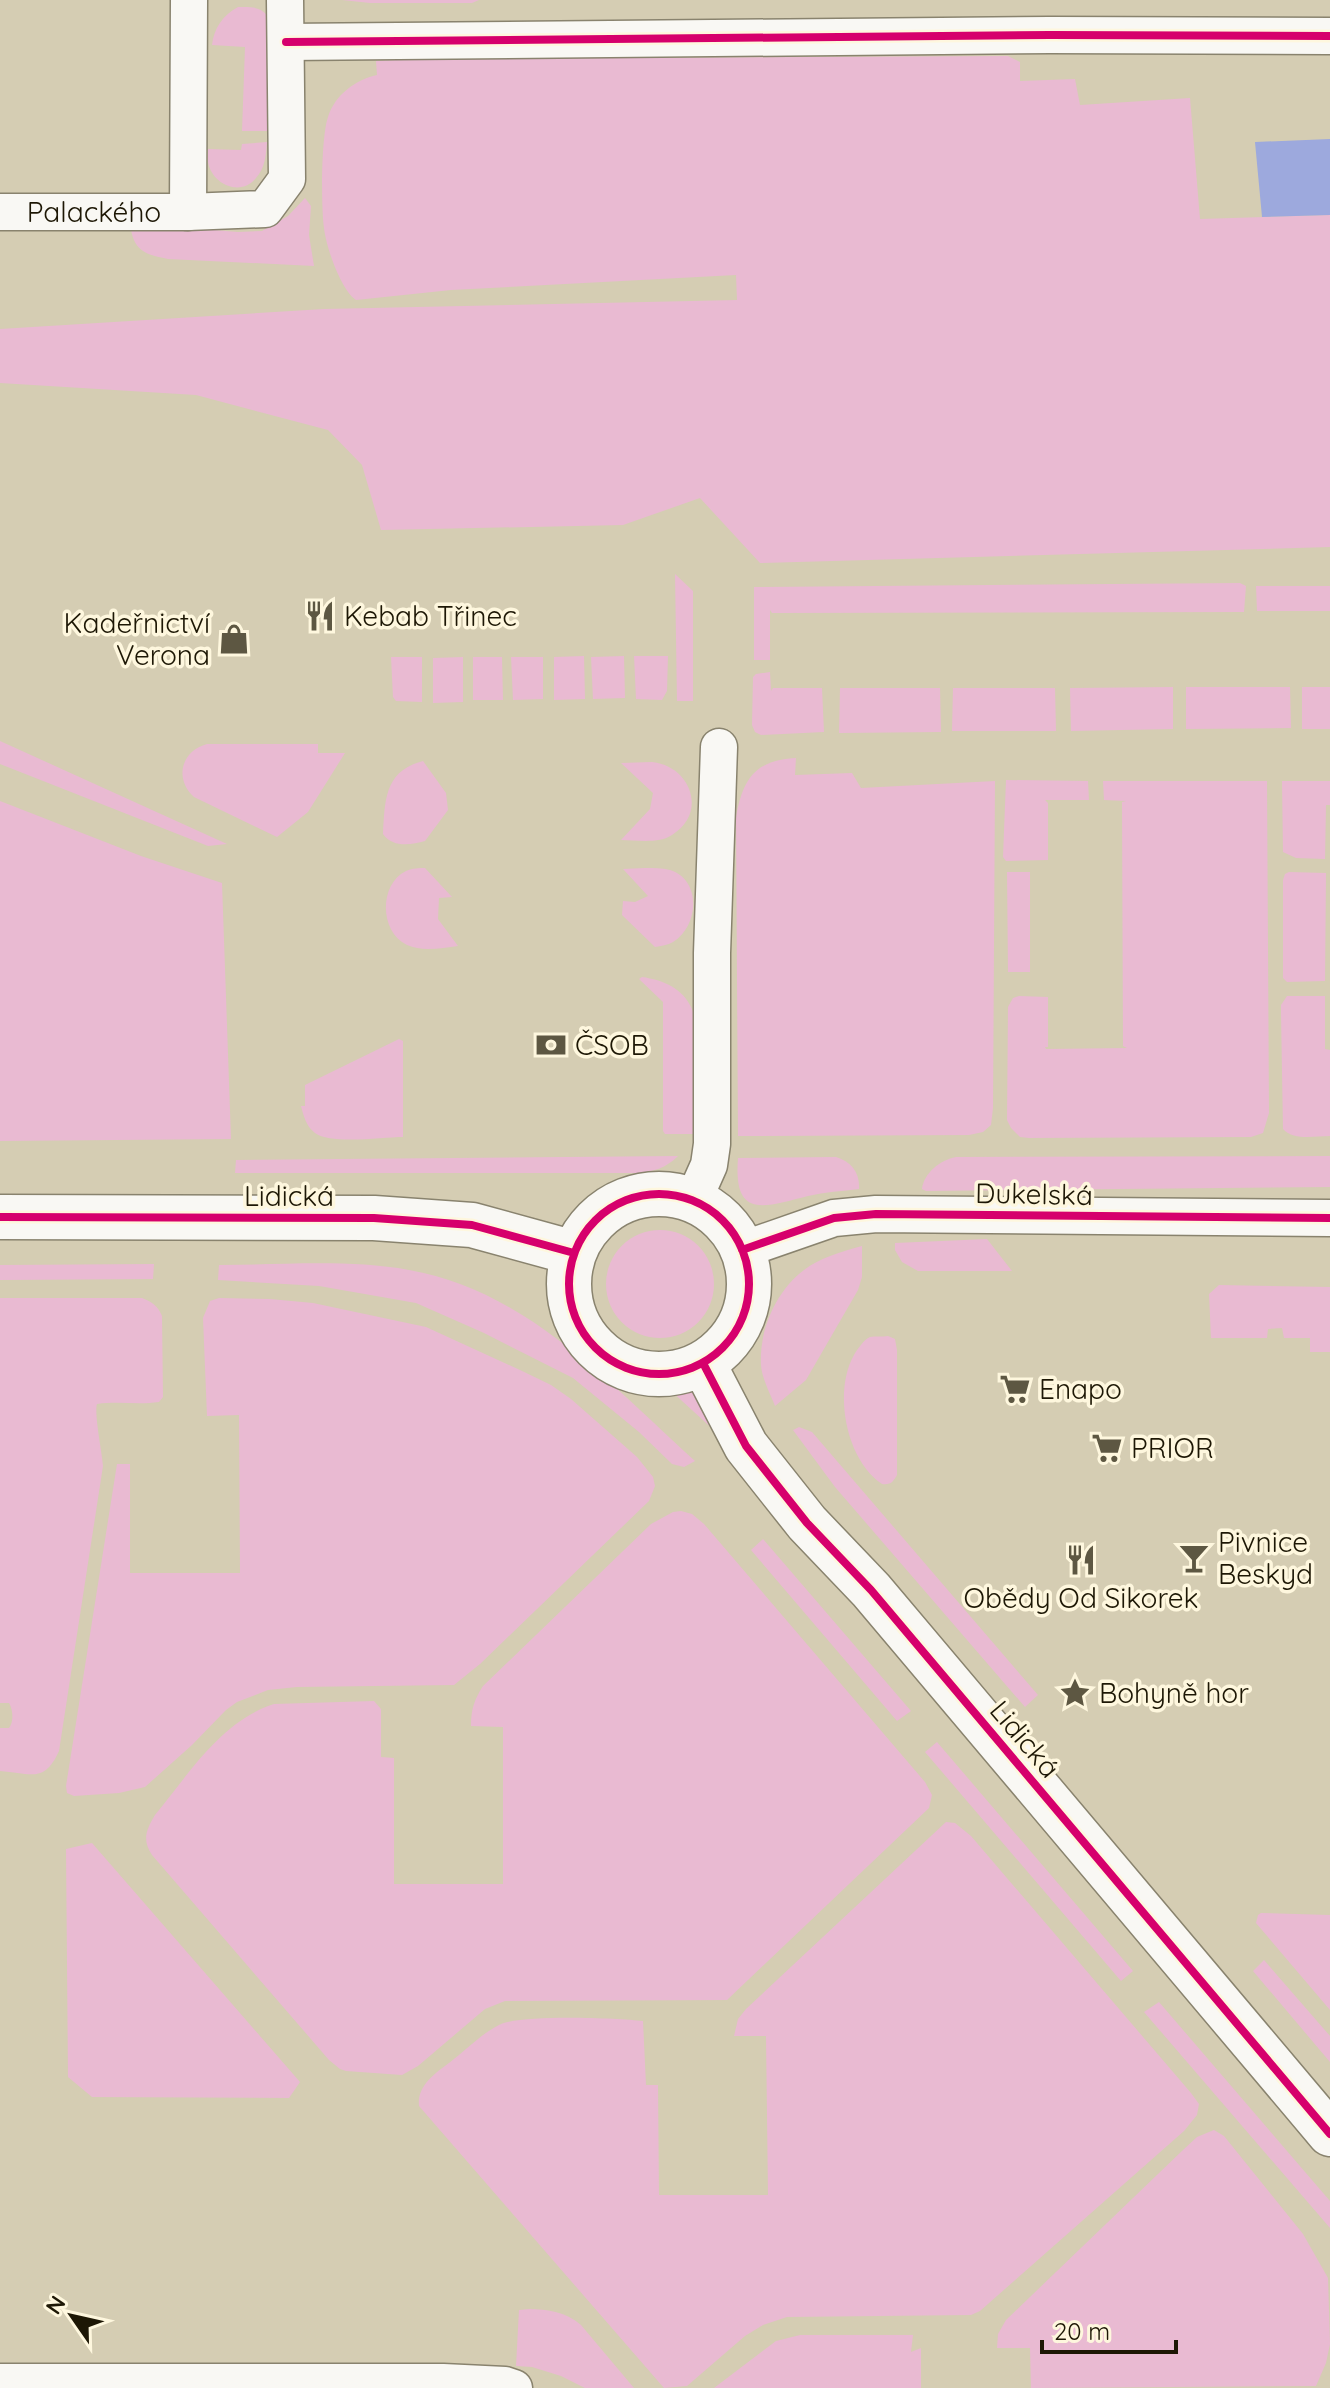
<svg xmlns="http://www.w3.org/2000/svg" width="1330" height="2388" font-family="Quicksand,sans-serif">
	<style>
		.green { fill: #e9bad2 }
		.water { fill: #9da9dd }
		.lines { fill: none; stroke-linecap: round; stroke-linejoin: round }
		.minor-casing { stroke: #89836e; stroke-width: 39 }
		.tertiary-casing { stroke: #89836e; stroke-width: 47 }
		.minor { stroke: #f9f8f4; stroke-width: 36 }
		.tertiary { stroke: #f9f8f4; stroke-width: 44 }
		.cycleway-casing { stroke: #fef7de; stroke-width: 13 }
		.cycleway { stroke: #d6006c; stroke-width: 8 }
		.labels { text-anchor: middle; stroke-width: 7; stroke-linejoin: round; paint-order: stroke }
		.street-label { font-size: 28px; fill: #1d1705; stroke: #fef7de }
		.poi-label { font-size: 28px; fill: #1d1705; stroke: #fef7de; text-anchor: start }
	</style>
	<rect width="100%" height="100%" fill="#d5cdb3"/>
	<!-- green -->
	<path class="green" d="M342,0H479L472,3H370Z
		M238,7C250,7 259,6 267,15L268,131H242L245,47L212,45C214,28 223,15 238,7Z
		M1008,56L1020,62V81L1075,79L1080,105L1190,98L1200,219L1330,215V547L760,563L700,498L623,525L381,530L362,465L328,430L196,395L0,383V329L324,309L737,300L736,275L451,290L356,300C341,290 326,247 324,228C321,207 321,137 328,117C335,95 355,80 377,75L376,61L413,59Z
		M267,142C266,155 265,168 256,178C241,197 212,185 208,162C207,158 208,154 208,149L241,150L242,144Z
		M305,198L311,206L309,235L314,266L168,259C143,254 133,250 130,223L238,232L262,231L288,216Z
		M675,574L693,591V701H677Z
		M1240,583L1246,586L1244,612L772,613L770,610V660H754V587Z
		M1256,586H1330V611H1257Z
		M584,656L585,699L554,700V657Z
		M624,656L625,698L593,699L591,657Z
		M634,656H668L667,691L662,700L636,699Z
		M391,657H422V702L396,701L393,697Z
		M463,657V702L433,703V658Z
		M473,657H502L503,700H473Z
		M511,657H543V699L513,700Z
		M770,672L771,691L773,688H822L824,732L761,735L755,732L752,725L753,677L756,674Z
		M1173,687V729L1071,731L1070,688Z
		M1186,687H1290L1291,728L1186,729Z
		M1302,687H1330V729H1302Z
		M840,688H940L941,732L839,733Z
		M953,688H1055L1056,731H952Z
		M0,741L227,844L208,846L0,764Z
		M207,744H318V753H345L308,812L277,837L194,797C174,779 181,751 207,744Z
		M796,758L795,775L852,773L861,788L995,781L993,1108L991,1125L983,1132L969,1135L738,1136L736,817C743,779 755,760 796,758Z
		M423,761L446,793L448,810L425,841C411,845 393,848 383,834C385,801 384,771 423,761Z
		M652,762C691,766 708,813 672,835C659,844 636,840 621,840L650,809L653,793L621,763Z
		M1006,780L1088,781L1089,800H1045L1048,803V860L1006,861L1003,857Z
		M1103,781H1267L1269,1113L1263,1133L1251,1137L1029,1138L1020,1137L1011,1128L1007,1120L1008,1007L1013,998L1019,996L1048,997V1047H1045L1046,1049L1127,1048L1123,1046L1122,802L1126,801L1104,800Z
		M1282,781H1330V805H1326L1325,859L1296,858L1283,852Z
		M0,801L141,856L222,883L231,1139L0,1141Z
		M425,868L452,897L439,898L438,919L458,946C442,948 422,952 407,945C379,932 379,884 406,871C413,868 419,868 425,868Z
		M645,868C653,868 662,868 670,870C702,880 699,926 673,942C668,945 661,946 655,947L622,915L623,901L635,902L648,896L623,869Z
		M1007,872H1030V972H1008Z
		M1289,872L1326,873L1325,981L1287,982L1283,978V880L1285,874Z
		M642,977C663,980 683,988 692,1009C696,1020 695,1035 695,1047C695,1076 696,1105 693,1134H665L663,1131V1002L639,979Z
		M1287,996H1325V1049L1330,1050V1136C1315,1136 1294,1141 1283,1129L1281,1014V1005Z
		M399,1039L403,1041V1137C383,1137 331,1145 315,1133C306,1126 304,1117 301,1106H305V1085Z
		M678,1156C666,1168 653,1172 637,1173H235L236,1160Z
		M1330,1156V1187L926,1191L922,1189C924,1173 940,1160 956,1157Z
		M836,1157C852,1162 860,1173 859,1189C842,1191 825,1192 808,1196C764,1207 733,1220 738,1158Z
		M606 1284a54 54 0 1 1 108 0a54 54 0 1 1-108 0Z
		M987,1239L1012,1271H918L902,1262L895,1250V1243Z
		M862,1246V1277L858,1290L806,1380L775,1406C770,1393 762,1379 761,1365C759,1330 776,1291 804,1270C819,1258 843,1251 862,1246Z
		M154,1264L153,1279L0,1280V1265Z
		M219,1265C280,1265 349,1259 409,1270C526,1290 611,1385 695,1461L684,1467L672,1464L639,1432L573,1378L484,1333L416,1303L319,1286L218,1280Z
		M1219,1285L1330,1287V1352H1310V1338H1284L1282,1328L1268,1329L1267,1338H1211L1209,1294Z
		M0,1298H142C152,1302 158,1306 162,1316L163,1397L159,1402C139,1405 118,1401 97,1404C94,1414 102,1452 103,1466L59,1751C44,1784 31,1773 0,1771V1728H9C14,1722 13,1709 9,1703H0Z
		M219,1298L270,1299L313,1303L426,1327L520,1370L551,1385L571,1399L637,1457L653,1477L655,1486L649,1501L480,1664L454,1685L297,1687L268,1690L237,1702L226,1710L192,1745L145,1787L119,1793L74,1796L67,1793L66,1786L117,1464H130V1573H240L239,1415L207,1416L203,1318L210,1301Z
		M888,1336L895,1339L897,1350V1475C893,1482 891,1485 882,1484C846,1460 833,1392 854,1355C857,1350 864,1339 870,1337C875,1336 883,1337 888,1336Z
		M693,1385L727,1442L670,1390Z
		M799,1427L812,1432L1038,1695L1025,1707L835,1487L793,1430Z
		M681,1511L692,1514L704,1524L925,1782L932,1795L929,1808L727,2000L505,2001L485,2009L418,2066L402,2075L346,2071L340,2069L329,2060L152,1855C142,1840 146,1830 155,1815C189,1774 221,1721 274,1704L374,1701L381,1709V1757L394,1758V1884H503V1727L471,1726C471,1710 474,1700 483,1686L651,1524L673,1512Z
		M763,1539L911,1711L897,1721L751,1550Z
		M937,1742L1133,1971L1121,1981L925,1752Z
		M946,1822L955,1823L971,1836L1191,2093L1199,2104L1197,2115L1184,2131L980,2311L971,2315L787,2317L763,2325L745,2336L687,2386L664,2388L419,2106C417,2086 434,2074 449,2063C465,2051 481,2034 499,2025C519,2014 617,2018 643,2021L646,2085H658L659,2195H768L766,2036H734L738,2019L746,2009Z
		M92,1843L300,2082L289,2098L92,2097L68,2077L66,1849Z
		M1261,1913L1330,1915V2010L1256,1923L1258,1915Z
		M1264,1960L1330,2036V2062L1253,1971Z
		M1159,2002L1330,2201V2228L1144,2012Z
		M1214,2130L1224,2136L1303,2234L1328,2278L1330,2344L1326,2363L1316,2386L1031,2388L1030,2348H997L998,2334L1006,2320L1183,2150L1197,2137Z
		M529,2309C548,2309 566,2312 581,2325L634,2388H585L561,2376L532,2367L516,2366L519,2310Z
		M800,2335H913L911,2352L921,2348V2388H714L776,2341Z"/>
	<!-- water -->
	<path class="water" d="M1330,139V215L1262,217L1255,142Z"/>
	<g class="lines">
		<!-- minor casing -->
		<g class="minor-casing">
			<g id="minor">
				<path d="M286,42L1050,35L1330,36"/>
				<path id="s1" d="M0,212H188L265,209L287,179L285,0"/>
				<path d="M188,212L189,0"/>
				<path d="M693,1201L709,1165L712,1144V953L719,747"/>
				<path d="M742,1250L834,1218L876,1214L1330,1218"/>
				<path d="M0,2382H443L505,2385L514,2388"/>
			</g>
		</g>
		<!-- tertiary casing -->
		<g class="tertiary-casing">
			<path id="tertiary" d="M569 1284a90 90 0 1 1 180 0a90 90 0 1 1-180 0Z
				M0,1217L374,1218L472,1225L574,1253
				M703,1363L746,1446L807,1523L871,1590L1330,2134"/>
		</g>
		<!-- minor -->
		<use href="#minor" class="minor"/>
		<!-- tertiary -->
		<use href="#tertiary" class="tertiary"/>
		<!-- cycleway casing -->
		<g class="cycleway-casing">
			<path id="cycleway" d="M286,42L1050,35L1330,36
				M569 1284a90 90 0 1 1 180 0a90 90 0 1 1-180 0Z
				M0,1217L374,1218L472,1225L574,1253
				M742,1250L834,1218L876,1214L1330,1218
				M703,1363L746,1446L807,1523L871,1590L1330,2134"/>
		</g>
		<!-- cycleway -->
		<use href="#cycleway" class="cycleway"/>
	</g>
	<!-- icons -->
	<defs>
		<g id="restaurant-bare" transform="scale(2.4)"><path d="M-5-6h1v4h1v-4h1v4h1v-4h1v5L-1.5 .5V6h-2V.5L-5-1ZM5-6V6H3V1.5H1.5Q1.5-4 5-6Z" fill="#5d5742" stroke="#fef7de" stroke-width="2.5" paint-order="stroke"/></g>
		<g id="shop-bare" transform="scale(2.4)"><path d="M-5-2.5h2.3a2.7 3.5 0 0 1 5.4 0H5L5.5 6h-11ZM-1.5-2.5h3a1.5 2.3 0 0 0-3 0Z" fill="#5d5742" stroke="#fef7de" stroke-width="2.5" paint-order="stroke"/></g>
		<g id="bank-bare" transform="scale(2.4)"><path d="M-6-4H6V4H-6ZM0-2.3a2.3 2.3 0 1 0 0 4.6a2.3 2.3 0 1 0 0-4.6Z" fill="#5d5742" stroke="#fef7de" stroke-width="2.5" paint-order="stroke"/></g>
		<g id="supermarket-bare" transform="scale(2.4)"><path d="M-6-5.5h2.5l.6 2H6L4.5 2H-2.5L-4.4-4H-6ZM-1.5 3.2a1.3 1.3 0 1 0 .1 0ZM3 3.2a1.3 1.3 0 1 0 .1 0Z" fill="#5d5742" stroke="#fef7de" stroke-width="2.5" paint-order="stroke"/></g>
		<g id="bar-bare" transform="scale(2.4)"><path d="M-6-5H6L.8 .8V4.5H3.5V6h-7V4.5H-.8V.8Z" fill="#5d5742" stroke="#fef7de" stroke-width="2.5" paint-order="stroke"/></g>
		<g id="sight-bare" transform="scale(2.4)"><path d="M0-6L1.8-2.2L6-1.7L2.9 1.2L3.7 5.4L0 3.3L-3.7 5.4L-2.9 1.2L-6-1.7L-1.8-2.2Z" fill="#5d5742" stroke="#fef7de" stroke-width="2.5" paint-order="stroke"/></g>
	</defs>
	<g fill-rule="evenodd">
		<use href="#restaurant-bare" x="320" y="616"/>
		<use href="#shop-bare" x="234" y="639"/>
		<use href="#bank-bare" x="551" y="1045"/>
		<use href="#supermarket-bare" x="1015" y="1389"/>
		<use href="#supermarket-bare" x="1107" y="1448"/>
		<use href="#bar-bare" x="1194" y="1558"/>
		<use href="#restaurant-bare" x="1081" y="1560"/>
		<use href="#sight-bare" x="1075" y="1693"/>
	</g>
	<g class="labels">
		<!-- street labels -->
		<g class="street-label">
			<text dy="10" stroke="none"><textPath href="#s1" startOffset="94">Palackého</textPath></text>
			<text transform="translate(1034 1194) rotate(1)" y="10">Dukelská</text>
			<text x="289" y="1206">Lidická</text>
			<text transform="translate(1025 1739) rotate(50)" y="10">Lidická</text>
		</g>
		<!-- poi labels -->
		<g class="poi-label">
			<text x="344" y="626">Kebab Třinec</text>
			<text x="210" y="633" text-anchor="end">Kadeřnictví<tspan x="210" dy="32">Verona</tspan></text>
			<text x="575" y="1055">ČSOB</text>
			<text x="1039" y="1399">Enapo</text>
			<text x="1131" y="1458">PRIOR</text>
			<text x="1218" y="1552">Pivnice<tspan x="1218" dy="32">Beskyd</tspan></text>
			<text x="1081" y="1608" text-anchor="middle">Obědy Od Sikorek</text>
			<text x="1099" y="1703">Bohyně hor</text>
		</g>
	</g>
	<!-- north arrow -->
	<g transform="translate(72 2316) rotate(304)" stroke="#fef7de" stroke-width="6" paint-order="stroke">
	<path d="M0-6L14 30L0 20L-14 30Z" fill="#1d1705"/>
	<text y="-12" font-size="22" font-weight="bold" text-anchor="middle" fill="#1d1705">N</text>
	</g>
	<!-- scale -->
	<path d="M1042 2340v12h134v-12" fill="none" stroke="#1d1705" stroke-width="4"/>
	<text x="1054" y="2340" font-size="24" fill="#1d1705" stroke="#fef7de" stroke-width="6" paint-order="stroke">20 m</text>
</svg>
